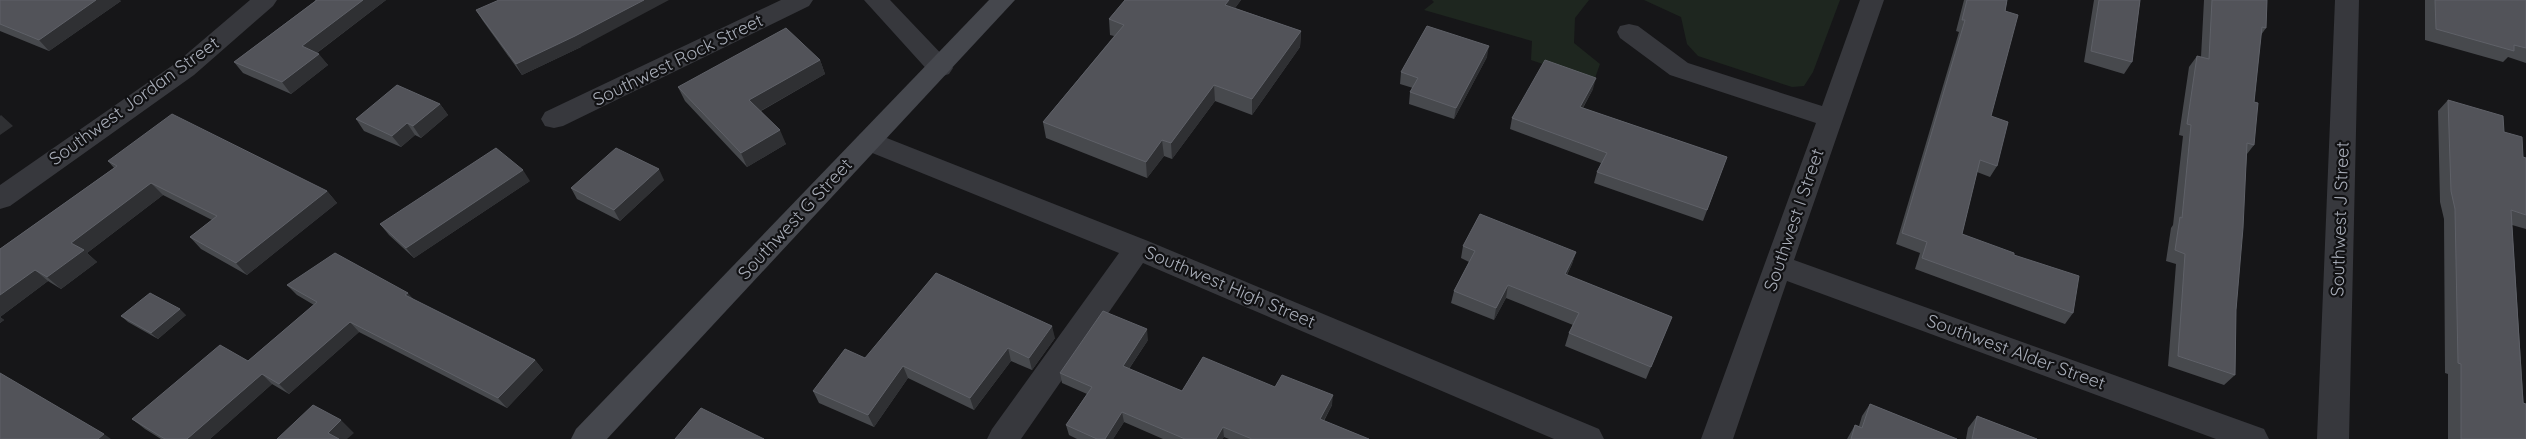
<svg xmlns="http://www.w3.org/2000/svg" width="2526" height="439" font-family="Quicksand,sans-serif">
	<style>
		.green { fill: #1e261f }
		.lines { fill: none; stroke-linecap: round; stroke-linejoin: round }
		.street { fill: #37383d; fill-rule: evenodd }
		.secondary { fill: #45474d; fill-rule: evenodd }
		.wall { fill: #47494d }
		.shaded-wall { fill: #2f3033 }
		.building { fill: #525359; stroke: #5f6168 }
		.labels { text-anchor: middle; stroke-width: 4.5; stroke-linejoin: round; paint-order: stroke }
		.street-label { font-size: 18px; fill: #a8adb8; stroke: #111113 }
	</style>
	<rect width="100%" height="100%" fill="#161618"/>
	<!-- green -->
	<path class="green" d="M1432,0H1589L1575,18L1574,43L1600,64L1594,81L1531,60L1532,41L1424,10L1434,2Z
		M1644,0H1840L1813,72L1804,86L1792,87L1698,56L1687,44L1681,17Z"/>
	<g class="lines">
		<!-- street -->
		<path class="street" d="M250,0H277L273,6L194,75L10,206L0,209V185L176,63Z
			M781,0H813L809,6L563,126L554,128L545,126L541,119L545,112Z
			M864,0H890L949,62L953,68L949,74L940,77L931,74Z
			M1860,0H1884L1794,260L2264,429L2269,439H2216L1787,281L1733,439H1701L1816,123L1670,75L1620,38L1617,32L1620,26L1629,24L1638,26L1688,63L1822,106Z
			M2335,0H2359L2349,439H2317Z
			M869,131L1148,241L1599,429L1604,439H1554L1143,263L1021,439H987L992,429L1119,253L860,148L856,141L860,134Z"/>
		<!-- secondary -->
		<path class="secondary" d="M989,0H1015L607,439H571L576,429Z"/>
	</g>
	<!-- wall -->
	<path class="wall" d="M0,0L121,1L49,51L0,31Z
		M315,0H386L317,53L328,65L291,94L243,73L234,62L315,1Z
		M1125,0H1241L1235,8L1301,31L1300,47L1252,115L1215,101L1172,159L1164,156L1147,178L1046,138L1043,122L1114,36L1110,35L1109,19Z
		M1964,0H2007L1991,116L1997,166L1990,177L1977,172L1962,234L2014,255L2073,313L2065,324L1915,269L1920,253L1896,244L1959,32L1956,31Z
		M2094,0H2140L2132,62L2124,74L2084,62Z
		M2204,0H2267L2266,28L2261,35L2254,102V145L2247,154L2236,310L2235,375L2224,385L2168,366L2176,264L2166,261L2171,228L2173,225L2183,136L2179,135L2189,67L2197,56L2201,57Z
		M2425,0H2526V63L2508,57L2503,62L2425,40Z
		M476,10L581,47L522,75L483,21Z
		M1487,57L1454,119L1409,104L1410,92L1413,88L1400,84L1401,72Z
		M820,60L825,74L761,111L786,144L747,167L685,101L678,87Z
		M1593,89L1583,108L1727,157L1703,221L1594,183L1597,172L1601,163L1510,129L1512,118Z
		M2448,100L2504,132L2523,157L2526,158V229L2512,225L2526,439H2448V374L2445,373L2444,219L2440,202L2438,111Z
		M440,104L448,115L421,138L415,135L401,147L364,131L356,119Z
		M108,161L327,191L337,203L247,275L201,249L190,237L212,220L163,195L87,253L97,262L61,289L48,281L0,317L4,320L0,323V249L114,168Z
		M664,180L620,221L577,199L571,188Z
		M530,181L414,258L389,235L380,224Z
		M1463,246L1576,252L1572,264L1567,275L1672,317L1646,379L1565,346L1569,333L1573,325L1506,298L1494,320L1451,303L1454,291L1469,262L1461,258Z
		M287,285L414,300L535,360L543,370L507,408L359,332L289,394L272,384L210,439H161L145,429L132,419L248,361L314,305L297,295Z
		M186,315L158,339L128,322L121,316Z
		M1055,338L1032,370L1011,361L974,410L908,378L874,427L819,403L813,391L865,358Z
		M1148,340L1129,369L1182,391L1275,387L1332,405L1324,421L1369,439H1229L1224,437L1222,439H1163L1124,422L1113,439H1077L1069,435L1066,425L1087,394L1062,383L1060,373Z
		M1870,404L1957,439H1847L1855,425L1859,426L1862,416Z
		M1977,416L2037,439H1966L1968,428Z"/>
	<!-- shaded-wall -->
	<path class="shaded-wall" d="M96,0H120L121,1L49,51L39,40Z
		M363,0H386L310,58L302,46Z
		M644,0H669L581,47L522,75L516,64Z
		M1229,0H1241L1225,21V5Z
		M1301,31L1300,47L1252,115V99Z
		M1489,46L1487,57L1454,119L1456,108Z
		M319,54L328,65L291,94L282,82Z
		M820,60L825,74L755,114L749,100Z
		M1596,78L1593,89L1577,118L1580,107Z
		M1214,85L1215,101L1172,159L1171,143Z
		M440,104L448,115L421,138L413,126Z
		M1,115L13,126L0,135V116Z
		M407,123L415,135L401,147L392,136Z
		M780,130L786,144L747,167L741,153Z
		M1162,140L1164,156L1147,178L1146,162Z
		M659,169L664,180L620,221L614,210Z
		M523,170L530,181L414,258L406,248Z
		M151,183L163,195L87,253L97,262L61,289L47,277L71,243Z
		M327,191L337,203L247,275L236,263Z
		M1576,252L1572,264L1561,286L1565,274Z
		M35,270L48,281L0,317L4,320L0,323V295Z
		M1508,285L1506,298L1494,320L1496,308Z
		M408,293L417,303L405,295Z
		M180,309L186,315L158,339L151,333Z
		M350,322L359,332L289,394L279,384Z
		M1052,326L1055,338L1032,370L1029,358Z
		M1147,329L1148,340L1124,376L1123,366Z
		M1008,348L1011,361L974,410L970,398Z
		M535,360L543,370L507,408L498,398Z
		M903,366L908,378L874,427L868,415Z
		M262,374L272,384L210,439H187Z
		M1333,395L1332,405L1319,429L1320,419Z
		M1122,412L1124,422L1113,439H1105Z
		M341,420L354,433L347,439H334L328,433Z
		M1223,427L1224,437L1222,439H1216Z
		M104,434L111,439H98Z"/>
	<!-- building -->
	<path class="building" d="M0,0H96L39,40L0,24Z
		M317,0H363L302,46L319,54L282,82L234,62Z
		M499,0H644L575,36L516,64L476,10Z
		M1125,0H1229L1225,5L1301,31L1252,99L1214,85L1171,143L1162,140L1146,162L1043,122L1124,25L1109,19Z
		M1967,0H2007L2005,11L2018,15L1991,116L2008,122L1997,166L1980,160L1962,234L2014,253V255L2079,276L2073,313L1922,258L1927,242L1902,233L1965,20H1962Z
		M2099,0H2140L2132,62L2091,51Z
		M2212,0H2267L2266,28L2262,27L2254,102L2258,103L2254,145L2247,143L2243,228L2236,310L2235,375L2178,356L2185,254L2175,250L2180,217L2182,218L2191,125L2187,124L2197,56L2209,59Z
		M2435,0H2526V48L2514,45V51L2436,29Z
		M1427,26L1489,46L1456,108L1410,92L1418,78L1401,72Z
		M786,28L820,60L749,100L780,130L741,153L678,87Z
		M1545,60L1596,78L1580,107L1727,157L1707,210L1597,172L1607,153L1512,118Z
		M397,85L440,104L413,126L407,123L392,136L356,119Z
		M2448,100L2503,116L2504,132L2522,137L2523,157L2526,158V215L2511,210L2523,403L2526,404V439H2461V364L2458,363L2455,209L2451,191Z
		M172,114L327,191L236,263L190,237L217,216L151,183L71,243L84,250L47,277L35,270L0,295V249L117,166L108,161Z
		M496,148L523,170L406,248L380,224Z
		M616,148L659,169L614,210L571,188Z
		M1480,214L1576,252L1565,274L1672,317L1651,367L1569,333L1579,313L1508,285L1496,308L1454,291L1475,251L1463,246Z
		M335,253L408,293L405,295L535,360L498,398L350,322L279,384L262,374L187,439H165L132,419L220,345L248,361L317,302L287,285Z
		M936,273L1052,326L1029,358L1008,348L970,398L903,366L868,415L813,391L845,349L865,358Z
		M150,293L180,309L151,333L121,316Z
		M1103,311L1147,329L1123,366L1182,391L1203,357L1275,387L1282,375L1333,395L1320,419L1369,439H1252L1223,427L1216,439H1185L1122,412L1105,439H1097L1066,425L1092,387L1060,373Z
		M0,373L104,434L98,439H0Z
		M1870,404L1957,439H1851L1855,425L1862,428Z
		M313,405L341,420L328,433L339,439H277Z
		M701,408L764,439H675Z
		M1977,416L2037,439H1972Z"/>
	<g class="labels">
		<!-- street labels -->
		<g class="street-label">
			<text transform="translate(678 60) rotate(-26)" y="6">Southwest Rock Street</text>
			<text transform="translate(134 101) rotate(-36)" y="6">Southwest Jordan Street</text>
			<text transform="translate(795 219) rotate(-47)" y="6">Southwest G Street</text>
			<text transform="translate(2340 219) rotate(-88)" y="6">Southwest J Street</text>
			<text transform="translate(1794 220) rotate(-71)" y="6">Southwest I Street</text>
			<text transform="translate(1230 287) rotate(23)" y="6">Southwest High Street</text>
			<text transform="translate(2016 352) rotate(20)" y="6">Southwest Alder Street</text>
		</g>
	</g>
</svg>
